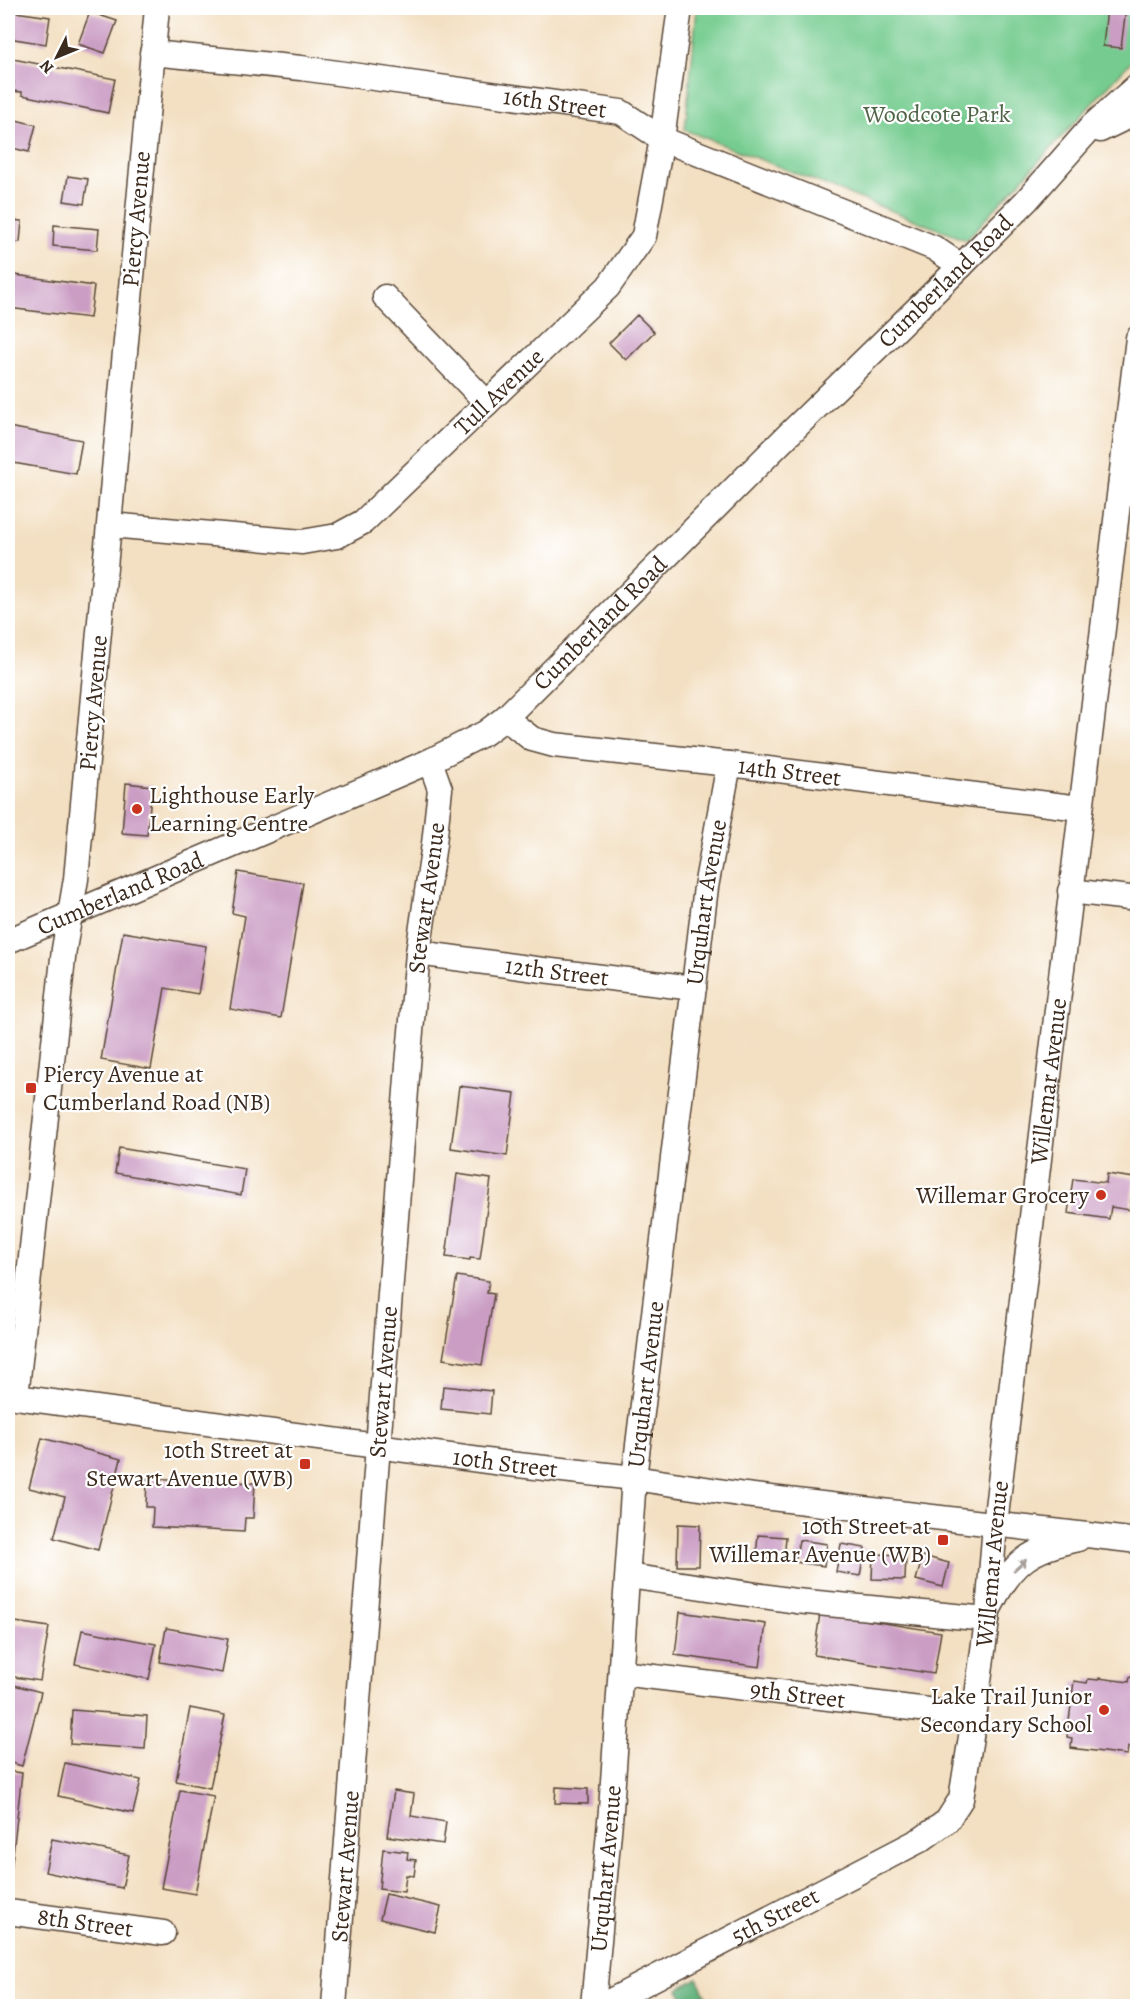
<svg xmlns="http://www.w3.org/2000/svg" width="1145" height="2014" font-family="Alegreya,serif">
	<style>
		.green { fill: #76cc90; stroke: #587b57; stroke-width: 1.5 }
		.forest { fill: #60b07a; stroke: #4e6d4c; stroke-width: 1.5 }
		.building { fill: #cb9dc4 }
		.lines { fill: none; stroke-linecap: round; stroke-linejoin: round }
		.minor-casing { stroke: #574536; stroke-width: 27 }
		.minor { stroke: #fff; stroke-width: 24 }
		.oneway { fill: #a79f9a }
		.poi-dot { fill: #c8321e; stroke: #fff; stroke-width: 2 }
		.labels { text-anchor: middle; stroke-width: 4.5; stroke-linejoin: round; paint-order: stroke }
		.street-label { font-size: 24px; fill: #3b2a1e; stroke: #fff }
		.park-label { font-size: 24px; fill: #506346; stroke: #fff }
		.poi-label { font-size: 24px; fill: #3b2a1e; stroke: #fff; text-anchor: end }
	</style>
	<rect width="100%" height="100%" fill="#fff"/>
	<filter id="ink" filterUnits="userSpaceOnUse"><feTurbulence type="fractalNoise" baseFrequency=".0167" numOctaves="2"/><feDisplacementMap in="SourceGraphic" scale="12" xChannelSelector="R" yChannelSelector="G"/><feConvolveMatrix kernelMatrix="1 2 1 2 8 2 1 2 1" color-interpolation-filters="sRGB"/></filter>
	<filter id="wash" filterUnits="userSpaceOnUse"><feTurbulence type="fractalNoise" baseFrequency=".008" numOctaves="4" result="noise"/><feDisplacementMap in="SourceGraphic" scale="24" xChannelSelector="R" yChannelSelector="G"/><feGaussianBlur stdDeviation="1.35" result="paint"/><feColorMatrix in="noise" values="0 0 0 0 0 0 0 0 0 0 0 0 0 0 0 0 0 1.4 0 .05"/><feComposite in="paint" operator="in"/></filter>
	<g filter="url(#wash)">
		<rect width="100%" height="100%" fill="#f3dfc1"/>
		<!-- green -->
		<path class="green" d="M697,8H1137V55L966,240L685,130Z"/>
		<!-- forest -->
		<path class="forest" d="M697,1978L711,2006H686L679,1989Z"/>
		<g id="blocks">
			<!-- building -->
			<path class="building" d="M1107,8H1126L1121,48L1103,46Z
				M8,11L50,17L46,44L8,38Z
				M90,12L117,21L105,53L78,44Z
				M8,58L115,79L108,113L22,95V92L12,91L14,82L8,80Z
				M8,118L36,125L29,152L8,147Z
				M68,176L88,179L84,204L64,201Z
				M8,220L22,221L20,242L8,241Z
				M54,225L99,229L97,250L53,246Z
				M8,274L94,286L90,318L8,308Z
				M637,315L654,332L626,360L609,343Z
				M8,427L82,440L76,474L8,462Z
				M126,783L152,786L147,835L122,833Z
				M238,872L303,883L281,1018L230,1009L245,916L232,913Z
				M123,932L206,946L198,994L165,988L151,1069L101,1060Z
				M459,1086L515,1093L507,1156L451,1148Z
				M119,1148L245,1169L241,1195L115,1173Z
				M457,1174L491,1179L480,1259L470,1258V1260L446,1257Z
				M1107,1174L1134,1178L1130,1210L1111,1207L1109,1219L1068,1213L1073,1179L1106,1183Z
				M457,1276L489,1281L487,1293L494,1294L482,1365L443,1359Z
				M443,1386L492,1391L490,1414L441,1409Z
				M42,1438L121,1459L98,1550L54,1538L65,1497L29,1488Z
				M147,1478L255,1483L253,1518H245L244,1532L152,1527L153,1507H146Z
				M678,1524L700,1525L699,1566H677Z
				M758,1535L786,1537L784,1561L756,1558Z
				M799,1540L827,1544L824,1566L795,1562Z
				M841,1544L865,1548L860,1576L836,1572Z
				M873,1554L906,1555L905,1580L872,1579Z
				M923,1556L949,1563L943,1587L916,1580Z
				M680,1612L766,1624L760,1667L675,1655Z
				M820,1613L941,1632L934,1674L814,1655Z
				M15,1622L49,1627L40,1681L8,1676Z
				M166,1628L228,1639L222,1673L160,1662Z
				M82,1630L156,1644L149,1679L75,1664Z
				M1130,1677L1138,1678V1748L1128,1747L1127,1755L1071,1748L1072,1738L1067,1737L1074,1681L1087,1683L1088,1679L1099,1680V1678L1129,1682Z
				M10,1684L41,1692L22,1766L8,1762V1694Z
				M190,1708L225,1715L210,1788L176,1781Z
				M72,1710L147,1716L145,1749L70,1744Z
				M65,1763L141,1780L133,1813L58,1796Z
				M8,1771L22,1773L11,1871H8Z
				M556,1787L588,1789V1804L555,1803Z
				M180,1790L214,1796L195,1894L161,1888Z
				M394,1791L414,1794L411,1816L446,1822L443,1844L387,1836Z
				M52,1839L129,1855L122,1888L45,1872Z
				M383,1849L408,1852L407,1859L416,1860L414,1876L406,1875L404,1892L379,1889Z
				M386,1894L441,1907L435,1932L380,1919Z"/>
		</g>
	</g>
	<g filter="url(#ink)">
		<use href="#blocks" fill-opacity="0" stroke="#574536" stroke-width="1.5"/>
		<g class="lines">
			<!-- minor casing -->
			<g class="minor-casing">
				<g id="minor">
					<path id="s1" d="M157,8L76,879L64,949L16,1397L509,1464L634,1478L745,1495L1138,1541"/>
					<path id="s2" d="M152,53L301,68L621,112L662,139L934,248L961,266"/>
					<path d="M1100,130L1127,117L1138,114"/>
					<path d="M385,297L487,403"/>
					<path id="s3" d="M110,525L302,542L337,536L363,522L608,287L644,236L662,139L680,8"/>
					<path id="s4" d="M505,718L532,739L554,745L729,764L1080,808"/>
					<path d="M1070,891L1138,899"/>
					<path id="s5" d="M8,941L430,761L485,733L505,718L788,435L961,266L1026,201L1093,125L1138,85"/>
					<path id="s6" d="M418,953L543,970L694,988"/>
					<path d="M628,1574L635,1577L796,1601L987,1619"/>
					<path d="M991,1605C1013,1561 1031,1549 1078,1539"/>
					<path id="s7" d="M621,1673L928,1710L974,1718"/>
					<path id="s8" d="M8,1912L163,1933"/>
					<path id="s9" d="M334,2006L408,1065L418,953L434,844L440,789L430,761"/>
					<path id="s10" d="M593,2006L611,1810L634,1478L706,887L729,764"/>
					<path id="s11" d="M601,2006L922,1839L947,1821L961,1799L974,1718L988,1613L995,1524L1138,338"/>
				</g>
			</g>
			<!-- minor -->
			<use href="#minor" class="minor"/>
		</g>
		<!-- one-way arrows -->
		<defs><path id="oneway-solid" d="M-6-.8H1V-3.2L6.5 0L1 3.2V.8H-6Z" transform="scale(1.5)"/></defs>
		<use class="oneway" href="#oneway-solid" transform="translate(1020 1565) rotate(-42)"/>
	</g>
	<!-- markers -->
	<g class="poi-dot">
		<circle cx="137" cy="809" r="6"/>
		<rect x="25" y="1082" width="12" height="12" rx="3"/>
		<circle cx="1101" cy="1195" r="6"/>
		<rect x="299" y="1458" width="12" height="12" rx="3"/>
		<rect x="937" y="1534" width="12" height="12" rx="3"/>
		<circle cx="1104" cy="1710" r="6"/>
	</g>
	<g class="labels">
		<!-- street labels -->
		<g class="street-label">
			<text dy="8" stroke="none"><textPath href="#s2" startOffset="406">16th Street</textPath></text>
			<text transform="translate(136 219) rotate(-85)" y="8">Piercy Avenue</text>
			<text dy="8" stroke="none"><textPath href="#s5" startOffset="1166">Cumberland Road</textPath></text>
			<text dy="8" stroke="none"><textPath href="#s3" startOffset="446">Tull Avenue</textPath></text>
			<text dy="8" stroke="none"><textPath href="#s5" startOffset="680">Cumberland Road</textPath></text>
			<text transform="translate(93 703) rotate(-85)" y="8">Piercy Avenue</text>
			<text dy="8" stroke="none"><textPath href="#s4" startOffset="294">14th Street</textPath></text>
			<text dy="8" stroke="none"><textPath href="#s5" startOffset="122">Cumberland Road</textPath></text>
			<text dy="8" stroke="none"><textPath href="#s9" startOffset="1112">Stewart Avenue</textPath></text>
			<text dy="8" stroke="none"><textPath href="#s10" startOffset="1110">Urquhart Avenue</textPath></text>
			<text dy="8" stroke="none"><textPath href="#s6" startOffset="140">12th Street</textPath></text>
			<text dy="8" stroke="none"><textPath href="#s11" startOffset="1142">Willemar Avenue</textPath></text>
			<text dy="8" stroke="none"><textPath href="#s9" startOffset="626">Stewart Avenue</textPath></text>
			<text dy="8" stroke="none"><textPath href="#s10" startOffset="624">Urquhart Avenue</textPath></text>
			<text dy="8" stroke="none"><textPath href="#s1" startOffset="1890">10th Street</textPath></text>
			<text dy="8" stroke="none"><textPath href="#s11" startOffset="656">Willemar Avenue</textPath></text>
			<text dy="8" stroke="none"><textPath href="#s7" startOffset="178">9th Street</textPath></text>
			<text dy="8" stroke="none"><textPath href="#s9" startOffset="140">Stewart Avenue</textPath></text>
			<text dy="8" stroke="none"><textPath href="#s10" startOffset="138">Urquhart Avenue</textPath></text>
			<text dy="8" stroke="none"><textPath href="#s11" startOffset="196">5th Street</textPath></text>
			<text dy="8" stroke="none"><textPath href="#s8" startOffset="78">8th Street</textPath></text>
		</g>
		<!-- park labels -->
		<g class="park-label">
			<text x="937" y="122">Woodcote Park</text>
		</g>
		<!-- poi labels -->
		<g class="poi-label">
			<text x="149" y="803" text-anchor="start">Lighthouse Early<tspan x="149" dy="28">Learning Centre</tspan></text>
			<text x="43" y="1082" text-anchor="start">Piercy Avenue at<tspan x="43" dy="28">Cumberland Road (NB)</tspan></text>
			<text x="1089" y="1203">Willemar Grocery</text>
			<text x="293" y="1458">10th Street at<tspan x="293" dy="28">Stewart Avenue (WB)</tspan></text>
			<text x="931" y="1534">10th Street at<tspan x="931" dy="28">Willemar Avenue (WB)</tspan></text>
			<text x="1092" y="1704">Lake Trail Junior<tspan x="1092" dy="28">Secondary School</tspan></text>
		</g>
	</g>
	<!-- margin -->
	<rect width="1145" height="2014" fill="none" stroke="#fff" stroke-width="30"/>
	<!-- north arrow -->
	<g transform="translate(57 57) rotate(227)" stroke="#ffffff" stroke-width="4.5" paint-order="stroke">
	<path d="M0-4.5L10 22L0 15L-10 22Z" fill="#3b2a1e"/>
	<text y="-9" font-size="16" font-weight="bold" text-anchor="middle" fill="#3b2a1e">N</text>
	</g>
</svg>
